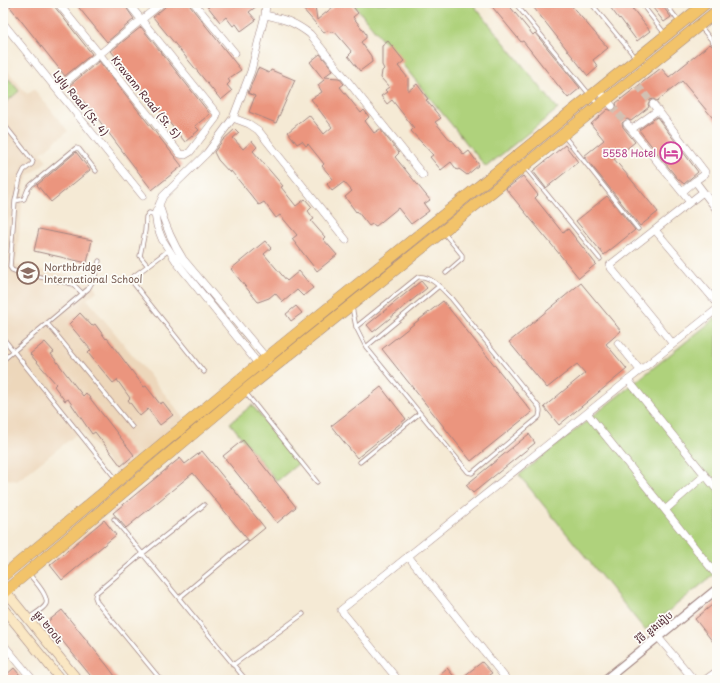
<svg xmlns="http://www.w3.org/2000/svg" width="720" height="683" font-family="'Playpen Sans','Noto Sans Khmer',sans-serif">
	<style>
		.built { fill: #edd7bb }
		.green { fill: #afd27b; stroke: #7c7853 }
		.building { fill: #eb957e }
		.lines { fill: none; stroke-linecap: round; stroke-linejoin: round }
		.minor-tunnel { stroke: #d3c1b3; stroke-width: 7; stroke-dasharray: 7 3.5; stroke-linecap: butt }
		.service-casing { stroke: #a08480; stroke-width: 5 }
		.minor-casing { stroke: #a08480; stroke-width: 8 }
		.tertiary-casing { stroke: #a08480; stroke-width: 10 }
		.secondary-casing { stroke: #a08480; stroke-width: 10 }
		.primary-casing { stroke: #a08480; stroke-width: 12 }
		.service { stroke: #fff; stroke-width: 3.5 }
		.minor { stroke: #fff; stroke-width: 7 }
		.tertiary { stroke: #fff; stroke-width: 8 }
		.secondary { stroke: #fae7c3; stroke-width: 9 }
		.primary { stroke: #f2c36a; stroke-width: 11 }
		.labels { text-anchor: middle; stroke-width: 3.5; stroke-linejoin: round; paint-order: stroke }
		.street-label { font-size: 10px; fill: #4a1f2b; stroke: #fdfcf7 }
		.hotel-label { font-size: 10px; fill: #b23c85; stroke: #fdfcf7; text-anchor: end }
		.education-label { font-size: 10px; fill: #785e54; stroke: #fdfcf7; text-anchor: start }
	</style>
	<rect width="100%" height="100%" fill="#fdfcf7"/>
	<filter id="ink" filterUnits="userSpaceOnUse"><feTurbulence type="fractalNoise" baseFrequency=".025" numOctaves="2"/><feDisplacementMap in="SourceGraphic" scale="8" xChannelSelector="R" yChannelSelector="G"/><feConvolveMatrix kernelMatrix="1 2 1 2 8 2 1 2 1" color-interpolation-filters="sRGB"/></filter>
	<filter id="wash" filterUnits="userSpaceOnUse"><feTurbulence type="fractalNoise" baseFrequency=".012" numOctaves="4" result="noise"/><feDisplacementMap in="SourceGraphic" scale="16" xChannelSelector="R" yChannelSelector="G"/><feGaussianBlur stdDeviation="0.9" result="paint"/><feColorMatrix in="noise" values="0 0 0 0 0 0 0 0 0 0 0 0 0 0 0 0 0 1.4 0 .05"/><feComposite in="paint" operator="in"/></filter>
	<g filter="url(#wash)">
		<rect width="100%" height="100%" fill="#f5ead5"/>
		<!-- built -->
		<path class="built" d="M3,65L27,94L34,89L68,131L41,153L47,161L28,176L24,185L16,265L91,280L97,291L87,299L185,419L117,473L82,430L17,481L3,478Z"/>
		<!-- green -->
		<path class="green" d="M359,3H472L558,109L486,167L355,6Z
			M9,79L19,91L3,105V84Z
			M717,317V572L645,630L519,475Z
			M252,405L299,463L277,481L230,423Z"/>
		<g id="blocks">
			<!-- building -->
			<path class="building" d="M7,3H53L54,6L92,54L65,76Z
				M75,3H123L134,19L107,42Z
				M167,3H189L190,6L241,70L228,79L230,82L227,85L232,91L221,100L153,17L165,7Z
				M205,3H254L257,6L249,12L256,20L241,31L236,24L233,26L226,17L220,22Z
				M308,3L313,4L315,6L317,20L338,3H342L345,6L350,3L358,13L353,17L366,34V38L361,42L371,56L372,62L360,71L348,56L352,52L334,31L331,32L327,31L324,33L302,8Z
				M489,3H507L533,35L535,33L580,88L568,98L523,41L521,42Z
				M530,3H569L608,48L593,60L598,67L588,76Z
				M607,3H626L632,10L633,9L650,31L637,41L620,18L619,19Z
				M649,3H660L671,17L664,22Z
				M141,27L210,114L195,126L199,130L185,142L111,51Z
				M388,41L404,61L398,66L408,78V91L417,84L428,99L426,100L441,118L435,122L451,141L452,140L464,155L469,151L479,165L467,175L459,169L457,170L451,162L441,170L430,157L433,155L411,131L414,128L392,100L387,104L381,96L387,92L385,90L389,87L381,78L382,71L384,69L382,65V46Z
				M710,44L717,50V123L682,81L657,101L653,99L650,100L648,104L649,107L631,121L627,119L622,123L623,127L635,142L614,159L658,212L640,226L584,156L604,140L591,124L608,109L612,111L615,110L617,107L616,103L661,68L669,77Z
				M320,54L333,70L324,77L339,78L344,84L340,87L361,113L364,110L369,117L365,121L374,133L380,129L399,153L395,157L430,200L424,204L429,211L411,224L398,208L376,226L372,224L369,226L357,211L356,212L345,197L352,191L344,182L332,191L327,184L333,179L322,166L324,164L308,144L306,146L302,141L297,144L288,132L309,115L324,134L332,127L311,99L322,92L318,85L324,80L310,62Z
				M99,61L182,166L152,190L98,119L70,85Z
				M258,68L269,73L271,70L295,80L276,123L249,112L255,96L248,93Z
				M657,117L698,172L684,184L677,178L639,130Z
				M235,129L239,133L233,138L243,149L252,141L257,147L253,151L283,186L281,187L296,206L305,199L312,207L308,211L314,219L311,221L325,237L323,239L337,255L317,271L292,239L297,235L280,215L276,218L264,202L259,205L231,171L230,173L218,160L214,152L223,140Z
				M565,145L578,162L546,188L533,171Z
				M76,152L90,170L51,202L37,185Z
				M523,176L538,195L535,198L563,233L568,229L596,264L579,278L506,189Z
				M607,196L635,230L604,255L576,221Z
				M39,229L92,240L87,263L34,251Z
				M265,241L271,248L264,254L287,281L299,271L313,288L303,296L297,290L283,302L275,293L269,298L258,302L231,269Z
				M421,281L427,288L373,332L367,325Z
				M581,283L621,331L606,344L627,369L559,425L544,407L585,373L577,364L547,388L509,342Z
				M443,301L532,412L471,461L382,349Z
				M296,306L302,313L291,321L286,314Z
				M80,313L92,326L95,324L106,339L107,338L144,387L146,386L160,404L163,402L173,415L160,425L148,409L140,416L128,400L130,398L117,380L113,383L88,353L91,350L69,324Z
				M45,342L54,352L51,354L83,396L86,393L134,455L121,466L95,432L92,434L68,399L65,401L54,386L56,384L30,354Z
				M381,387L406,419L357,458L331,426Z
				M529,434L535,443L473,493L466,485Z
				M243,440L296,507L277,523L223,456Z
				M202,451L265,528L249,541L193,473L126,528L113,513L180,458L185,464Z
				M104,520L116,535L62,580L50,565Z
				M717,601V647L695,619Z
				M62,610L106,664L118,680H94L47,622Z
				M482,662L492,673L489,675L493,680H459Z
				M14,668L24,680H7L4,677Z
				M447,668L457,680H433Z"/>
		</g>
	</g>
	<g filter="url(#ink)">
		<use href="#blocks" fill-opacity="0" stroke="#a08480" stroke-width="1"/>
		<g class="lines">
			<!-- minor-tunnel -->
			<path class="minor-tunnel" d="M638,86L653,104
				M612,106L627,124"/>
			<!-- service casing -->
			<g class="service-casing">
				<path id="service" d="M515,3L598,105
					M591,3L636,58
					M641,3L665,34
					M665,3L680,23
					M700,26L717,47
					M3,123L33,161L32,164L24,170L20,178L15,201L10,267L12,270L17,272L73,284L83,294
					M564,136L638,229
					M525,167L600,259
					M15,201L24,199L28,189L31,185L76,148L79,149L96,171
					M444,233L462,255V259L446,273
					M169,250L130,279L204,372
					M148,266L140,256L145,231L146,217L149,213L156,215
					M352,307L356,327L366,347L468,472L472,473L539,417L540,411L539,407L451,298C443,290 431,275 418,277L356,327
					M47,323L132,427
					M3,338L116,479
					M366,347L439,286
					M3,360L88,289L95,277L99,261
					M245,392L317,482
					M360,462L420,413
					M114,519L246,680
					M29,574C34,580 49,596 46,604C44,609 34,614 29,618
					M179,598L246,542
					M233,665L303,614
					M161,680L97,602L95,597L96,593L142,554L204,505
					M237,680L242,675"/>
			</g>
			<!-- minor casing -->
			<g class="minor-casing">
				<path id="minor" d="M58,3L180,154L185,155L190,152L216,118L217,114L128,3
					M194,3L235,53
					M265,15C285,19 294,22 310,34L423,175
					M3,23L143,196
					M57,89L162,3
					M599,90L612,106
					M653,104L705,172V174L695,181L717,210
					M233,118L249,124L258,130L346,240
					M627,124L690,202
					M632,129L658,110
					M682,192L695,181
					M159,205C165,225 172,242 183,259L268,360
					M655,230L717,303
					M618,343L640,370
					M673,344L611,268L610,265L703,192
					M260,366L178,264L162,239L157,226L155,214L163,196L207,153L233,118L251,71L265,15L266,3
					M628,380L717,490
					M587,413L665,510
					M705,475L665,510L714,572
					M408,556L507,680
					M658,637L694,680
					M3,644L33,680
					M398,680L341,610L717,309
					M705,680L716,672"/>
			</g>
			<!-- tertiary casing -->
			<g class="tertiary-casing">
				<path id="tertiary" d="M605,680L717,589"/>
			</g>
			<!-- secondary casing -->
			<g class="secondary-casing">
				<path id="secondary" d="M3,588L78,680
					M3,608L61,680"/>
			</g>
			<!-- primary casing -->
			<g class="primary-casing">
				<path id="primary" d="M3,576L238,381L706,3
					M3,593L244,391L717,11"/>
			</g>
			<!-- service -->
			<use href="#service" class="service"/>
			<!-- minor -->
			<use href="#minor" class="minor"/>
			<!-- tertiary -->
			<use href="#tertiary" class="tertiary"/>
			<!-- secondary -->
			<use href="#secondary" class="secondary"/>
			<!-- primary -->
			<use href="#primary" class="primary"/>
		</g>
	</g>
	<!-- icons -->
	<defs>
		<g id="hotel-ring" transform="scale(1.15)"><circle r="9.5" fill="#fdfcf7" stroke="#d1479c" stroke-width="1.5"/><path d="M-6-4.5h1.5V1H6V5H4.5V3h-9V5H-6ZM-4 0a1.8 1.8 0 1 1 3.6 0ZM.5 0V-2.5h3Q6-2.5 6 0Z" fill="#d1479c"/></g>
		<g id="school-ring" transform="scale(1.15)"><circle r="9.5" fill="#fdfcf7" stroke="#8d6e63" stroke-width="1.5"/><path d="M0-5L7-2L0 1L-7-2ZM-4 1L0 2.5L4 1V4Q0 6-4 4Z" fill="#8d6e63"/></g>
	</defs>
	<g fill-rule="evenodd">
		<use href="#hotel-ring" x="671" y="153"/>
		<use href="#school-ring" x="28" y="273"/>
	</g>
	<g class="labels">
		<!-- street labels -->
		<g class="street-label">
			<text transform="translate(146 97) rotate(51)" y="4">Kravann Road (St. 5)</text>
			<text transform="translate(81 103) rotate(51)" y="4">Lyly Road (St. 4)</text>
			<text transform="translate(49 627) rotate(51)" y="4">ផ្លូវ ២០០៤</text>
			<text transform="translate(654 627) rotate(-39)" y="4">វិថី ឌួងងៀប</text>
		</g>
		<!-- hotel labels -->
		<g class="hotel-label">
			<text x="656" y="157">5558 Hotel</text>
		</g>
		<!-- education labels -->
		<g class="education-label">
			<text x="44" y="271">Northbridge<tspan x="44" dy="12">International School</tspan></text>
		</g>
	</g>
	<!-- margin -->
	<rect width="720" height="683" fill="none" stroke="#fdfcf7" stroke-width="16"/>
</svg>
